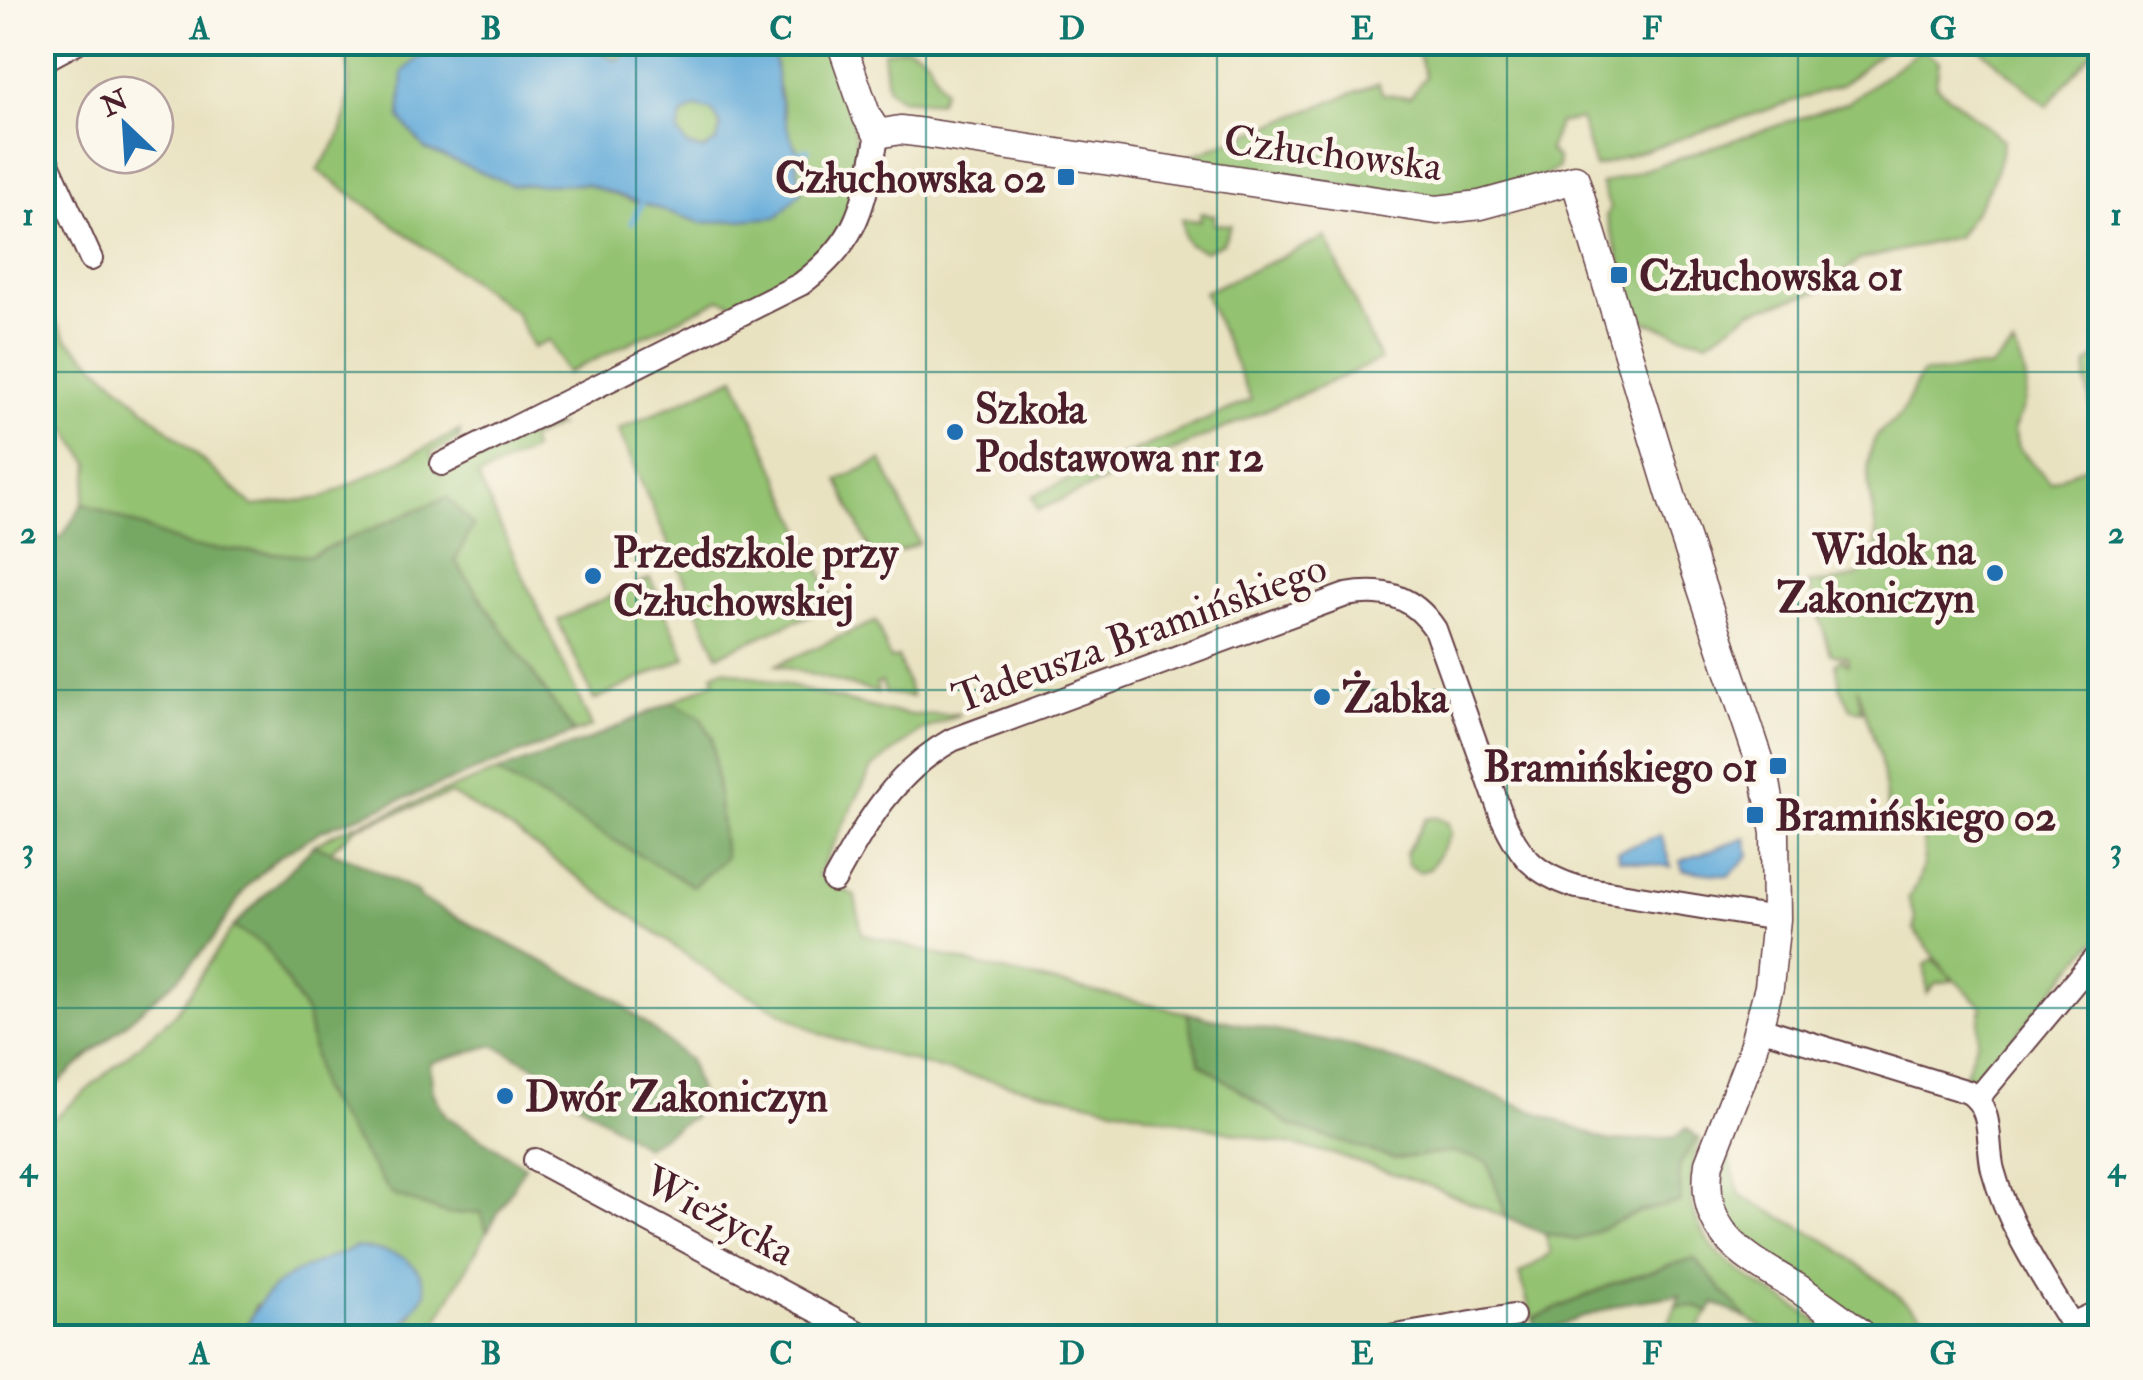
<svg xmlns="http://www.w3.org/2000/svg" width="2143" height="1380" font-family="'IM FELL Double Pica',serif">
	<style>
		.green { fill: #93c271; stroke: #6e704e; stroke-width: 2.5 }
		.forest { fill: #76a863; stroke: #606447; stroke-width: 2.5 }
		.water { fill: #62aad9; stroke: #566482; stroke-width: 2.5; fill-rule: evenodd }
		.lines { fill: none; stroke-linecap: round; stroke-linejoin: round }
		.stream { stroke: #62aad9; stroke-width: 6 }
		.minor-casing { stroke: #623c42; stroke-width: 26 }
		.tertiary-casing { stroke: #623c42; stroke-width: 31 }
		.minor { stroke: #fff; stroke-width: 22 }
		.tertiary { stroke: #fff; stroke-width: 28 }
		.grid { fill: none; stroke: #0f766e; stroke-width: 2.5; stroke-opacity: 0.55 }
		.poi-dot { fill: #1f6fb2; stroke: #fbf7ec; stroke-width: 4 }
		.labels { text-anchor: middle; stroke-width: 9; stroke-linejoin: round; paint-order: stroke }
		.street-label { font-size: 42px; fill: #4a1f2b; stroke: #fbf7ec }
		.poi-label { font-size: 42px; font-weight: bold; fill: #4a1f2b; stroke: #fbf7ec; text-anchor: start }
		.neatline { fill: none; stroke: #0f766e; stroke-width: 4 }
		.grid-label { font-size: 32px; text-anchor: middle; font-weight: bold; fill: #0f766e }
	</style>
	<rect width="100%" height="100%" fill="#fbf7ec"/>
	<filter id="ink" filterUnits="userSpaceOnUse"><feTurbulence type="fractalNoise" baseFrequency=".01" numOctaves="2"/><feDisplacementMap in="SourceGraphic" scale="20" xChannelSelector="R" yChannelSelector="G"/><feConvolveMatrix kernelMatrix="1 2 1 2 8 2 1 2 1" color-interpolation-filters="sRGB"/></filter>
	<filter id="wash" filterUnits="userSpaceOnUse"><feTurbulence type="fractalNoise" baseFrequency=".0048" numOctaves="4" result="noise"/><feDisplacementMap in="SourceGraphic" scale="40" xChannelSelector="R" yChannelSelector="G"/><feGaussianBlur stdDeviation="2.25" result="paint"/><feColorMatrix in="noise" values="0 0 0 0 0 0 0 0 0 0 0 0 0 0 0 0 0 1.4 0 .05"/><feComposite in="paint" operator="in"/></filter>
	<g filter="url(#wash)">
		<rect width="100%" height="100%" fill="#e9e2c1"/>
		<!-- green -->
		<path class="green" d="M344,42L468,43L446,47L512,185L585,184L641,204L796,159L797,148L790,141L776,76L773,43H828C856,125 887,203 805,268C785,283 760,294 738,305L720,299L567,373L549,340L533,348L515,312L317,170C324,160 333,149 339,137C351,110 351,70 344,42Z
			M602,43H628L629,50L622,58L612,60L604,54Z
			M1415,43H1893L1842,85L1595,167L1580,119L1559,123L1549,151L1557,158L1558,168C1532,186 1477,195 1445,199L1176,162L1378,83L1383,94L1410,97L1426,76Z
			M1974,43H2099L2047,106Z
			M906,47C937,56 928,69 944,90L938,102L901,99L887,88L883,52Z
			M1922,49L1939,61L1936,85L2003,140C2001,175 1977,209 1957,237L1859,260L1819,291L1752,311L1708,341L1682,335L1639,319L1606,216L1610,208L1601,184L1848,102Z
			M678 128a21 21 0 1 1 42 0a21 21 0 1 1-42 0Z
			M1201,213L1215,215L1214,224L1231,225L1223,243L1205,251L1189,245L1184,237L1182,219L1200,221Z
			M1326,237L1380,360L1038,510L1032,496L1251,400L1204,292Z
			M42,302L67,339L253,506L322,498L460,431L459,439L431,453L441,475L545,423L558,426L530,439L533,450L478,477L592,727L574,733L455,561L473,526L447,497L309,556L191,547L83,503L90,464L43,394Z
			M2014,346C2030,377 2031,397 2014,428L2018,447L2050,482L2084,467L2100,453V938L2091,945L1987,1070L1977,1076H1964L1977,1041L1982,1006L1948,974L1952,981L1936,983L1927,993L1925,965L1933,959L1947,973L1914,929L1915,919L1908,898C1925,879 1929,844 1917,821L1888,813L1880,757L1857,687L1862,711L1851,709L1840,687L1836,663L1841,659L1848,664L1847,657L1831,654L1808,583C1929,584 1847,503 1874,441C1879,429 1893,424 1901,414C1910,401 1912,386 1923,373C1946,374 1967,367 1991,367Z
			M2100,354V451L2086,381L2087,364Z
			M735,377L835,604L718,655L618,430Z
			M882,460L919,543L875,562L838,480Z
			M650,578L686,658L594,700L558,620Z
			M876,621L890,659L898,657L912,697L885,693L882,682L876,684L878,693L776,665Z
			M723,669L882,710L913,715L960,714L921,731L872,768L818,875L855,896L862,934L969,963L1187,1013L1200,1063L1292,1126L1395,1159L1452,1152L1487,1161L1507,1218L1425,1184L1333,1154L943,1070L820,1034L714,975L512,830L451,794L357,827L330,851L314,845L335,833L496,772L693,886L725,858L712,737L700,717L672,702L715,681L713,674Z
			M1437,817L1448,823L1451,834L1430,869L1419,872L1408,865L1405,854L1426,819Z
			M233,927L265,946L307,1015L320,1090L391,1194L447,1214L481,1212L487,1232L428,1337H394L413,1316L256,1304L243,1337H43L42,1129L176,1013Z
			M1697,1137L1700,1139C1659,1258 1766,1279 1840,1337H1778L1748,1319L1694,1258L1615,1283L1533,1319L1519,1274L1551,1254L1545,1234L1577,1240L1638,1212L1681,1202L1679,1166Z
			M1723,1156L1729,1158L1740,1195L1834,1245L1939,1328L1934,1337H1883L1739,1238L1722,1203Z
			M1676,1306H1694L1709,1312L1693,1337L1662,1338Z"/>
		<!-- forest -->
		<path class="forest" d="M447,497L473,526L455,561L574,733L323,830L278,857L247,886L211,942L179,977L43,1096V534L62,537L83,503L191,547L309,556Z
			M672,702L700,717L712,737L725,858L693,886L496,772L586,741Z
			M314,845L351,859L416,891L421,899L616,999L689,1060L700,1094L693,1117L645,1147L574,1099L548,1073L494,1045L430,1063L433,1092L446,1116L525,1166L487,1232L481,1212L447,1214L391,1194L320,1090L307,1015L265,946L233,927Z
			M1187,1013L1355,1047L1469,1085L1610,1142L1675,1137L1687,1128L1697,1137L1679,1166L1681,1202L1638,1212L1577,1240L1545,1234L1507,1218L1487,1161L1452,1152L1395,1159L1292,1126L1200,1063Z
			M1694,1258L1748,1319L1714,1303L1709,1312L1694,1306H1676L1680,1295L1625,1303L1537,1333L1533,1319L1615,1283Z"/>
		<!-- water -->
		<path class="water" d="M468,42L602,43L604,54L617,60L626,55L628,43H773C776,80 781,120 798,153L796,159L801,192L777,217L702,223L585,184L512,185L425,149L400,118L403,72L418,58ZM696,107L712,111L721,125L717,141L703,150L687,146L678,132L682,116Z
			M1661,835L1671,867L1619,859L1617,851Z
			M1746,838L1749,855L1729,876L1683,870L1680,861Z
			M356,1247C390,1252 420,1253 426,1293L394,1337H243C264,1275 301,1271 356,1247Z"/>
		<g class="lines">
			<!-- stream -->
			<path class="stream" d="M798,153L808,150
				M632,222L641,204"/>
		</g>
	</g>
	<g filter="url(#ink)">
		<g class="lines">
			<!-- minor casing -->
			<g class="minor-casing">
				<path id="minor" d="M42,61L77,42
					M42,150L91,259
					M442,464L801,284C862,238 863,204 878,134
					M834,881C865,825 894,772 952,740L1346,595C1385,588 1413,596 1435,629L1502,817C1520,857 1535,874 1577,887L1776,919
					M1760,1028L1968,1092C1995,1109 1986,1143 1993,1170C2009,1230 2048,1285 2080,1338
					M1978,1098L2100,952
					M535,1160L868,1338
					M2072,1324L2100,1311
					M1384,1338L1513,1316"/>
			</g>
			<!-- tertiary casing -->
			<g class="tertiary-casing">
				<path id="tertiary" d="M841,42L867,117L878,134L900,130L924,133L1437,210L1480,205L1575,179L1674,505L1765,777L1775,833L1776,919L1769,987L1750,1058L1709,1163C1698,1233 1744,1256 1796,1287C1820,1303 1844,1319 1866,1338"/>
			</g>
			<!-- minor -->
			<use href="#minor" class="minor"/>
			<!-- tertiary -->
			<use href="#tertiary" class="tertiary"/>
		</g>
	</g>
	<!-- grid -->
	<path class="grid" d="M345,42V1338M636,42V1338M926,42V1338M1217,42V1338M1507,42V1338M1798,42V1338M42,372H2100M42,690H2100M42,1008H2100"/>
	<!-- markers -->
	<g class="poi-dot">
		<rect x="1056" y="167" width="20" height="20" rx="5"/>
		<rect x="1609" y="265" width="20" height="20" rx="5"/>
		<circle cx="955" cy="432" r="10"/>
		<circle cx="1995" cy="573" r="10"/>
		<circle cx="593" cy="576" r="10"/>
		<circle cx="1322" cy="697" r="10"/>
		<rect x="1768" y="756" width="20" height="20" rx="5"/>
		<rect x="1745" y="805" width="20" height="20" rx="5"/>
		<circle cx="505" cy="1096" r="10"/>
	</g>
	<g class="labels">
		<!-- street labels -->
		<g class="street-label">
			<text transform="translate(1333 152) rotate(7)" y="15">Człuchowska</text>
			<text transform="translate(1139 632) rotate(-20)" y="15">Tadeusza Bramińskiego</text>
			<text transform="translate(720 1215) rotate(28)" y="15">Wieżycka</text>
		</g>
		<!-- poi labels -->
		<g class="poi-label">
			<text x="1046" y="192" text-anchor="end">Człuchowska 02</text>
			<text x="1639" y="290">Człuchowska 01</text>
			<text x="975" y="423">Szkoła<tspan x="975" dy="48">Podstawowa nr 12</tspan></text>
			<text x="1975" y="564" text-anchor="end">Widok na<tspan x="1975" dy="48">Zakoniczyn</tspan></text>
			<text x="613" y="567">Przedszkole przy<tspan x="613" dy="48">Człuchowskiej</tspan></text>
			<text x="1342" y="712">Żabka</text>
			<text x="1758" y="781" text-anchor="end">Bramińskiego 01</text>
			<text x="1775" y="830">Bramińskiego 02</text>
			<text x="525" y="1111">Dwór Zakoniczyn</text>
		</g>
	</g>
	<!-- margin -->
	<rect width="2143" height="1380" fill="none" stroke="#fbf7ec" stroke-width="110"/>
	<!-- north arrow -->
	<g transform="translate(125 125) rotate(335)"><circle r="48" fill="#fbf7ec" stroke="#b4a19f" stroke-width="2.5"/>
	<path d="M0-8L18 38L0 25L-18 38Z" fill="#1f6fb2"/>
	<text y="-15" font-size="28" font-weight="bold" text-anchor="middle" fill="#4a1f2b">N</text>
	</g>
	<rect x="55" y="55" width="2033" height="1270" class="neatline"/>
	<g class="grid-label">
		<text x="200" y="39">A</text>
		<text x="491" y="39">B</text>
		<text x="781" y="39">C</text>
		<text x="1072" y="39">D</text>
		<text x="1362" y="39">E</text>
		<text x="1652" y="39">F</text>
		<text x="1943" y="39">G</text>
		<text x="28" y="225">1</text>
		<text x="2116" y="225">1</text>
		<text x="28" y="543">2</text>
		<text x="2116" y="543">2</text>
		<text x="28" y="860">3</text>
		<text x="2116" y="860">3</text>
		<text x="28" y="1178">4</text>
		<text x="2116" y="1178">4</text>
		<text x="200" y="1364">A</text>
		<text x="491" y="1364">B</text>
		<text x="781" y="1364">C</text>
		<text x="1072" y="1364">D</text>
		<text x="1362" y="1364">E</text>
		<text x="1652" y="1364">F</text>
		<text x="1943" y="1364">G</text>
	</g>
</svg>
